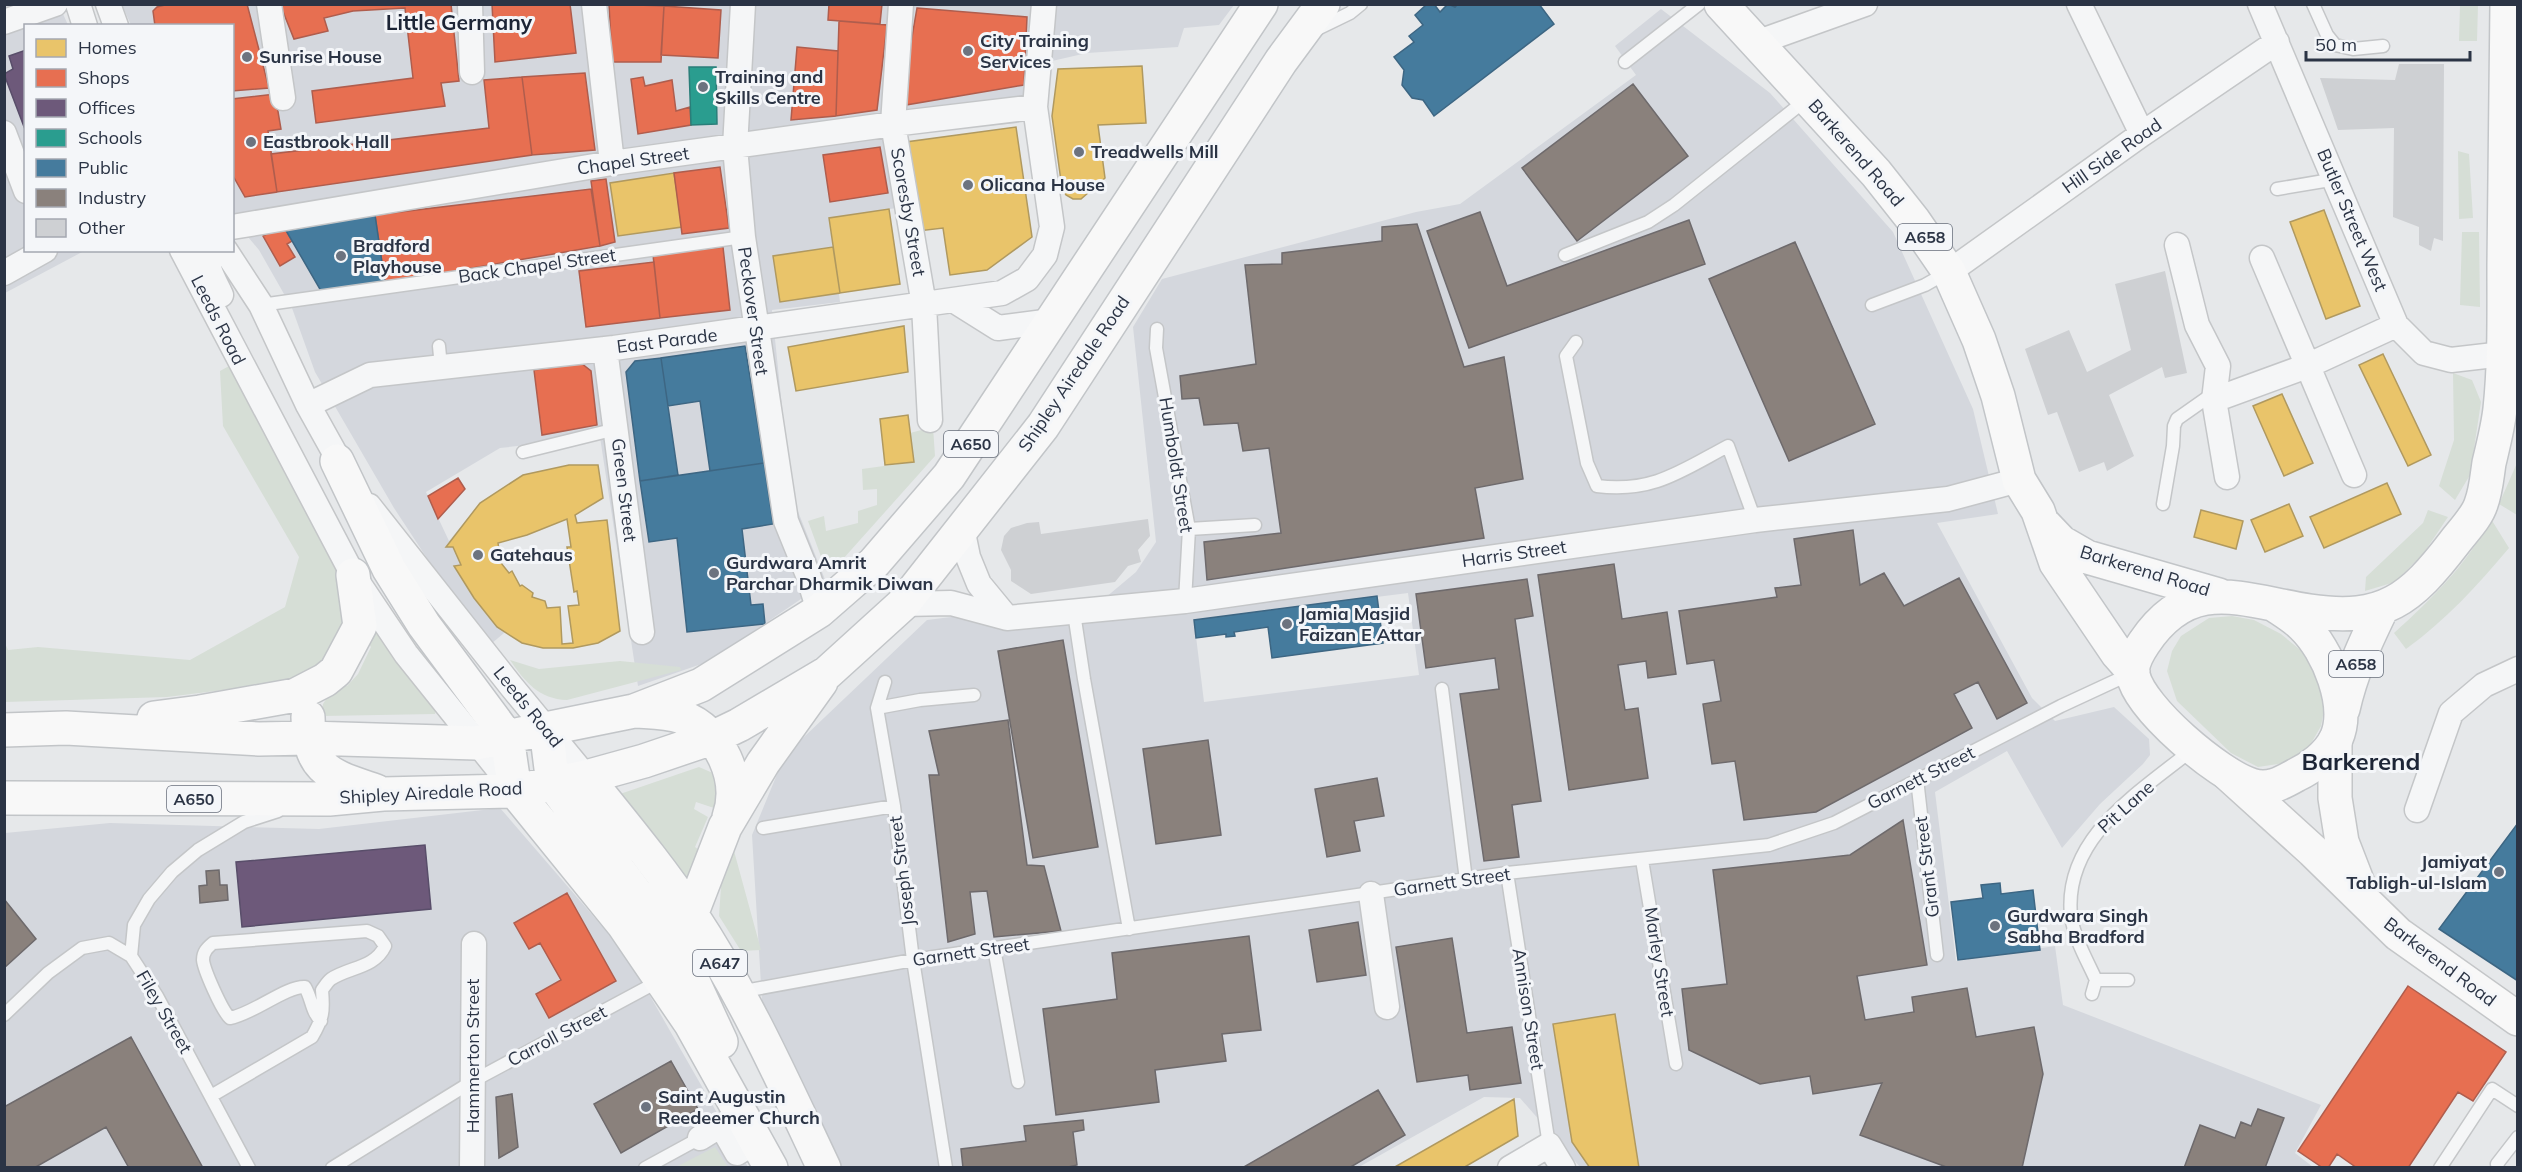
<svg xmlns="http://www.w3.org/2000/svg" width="2522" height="1172" font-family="Mulish,sans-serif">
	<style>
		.built { fill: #d4d7dd; fill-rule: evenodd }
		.green { fill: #d6ded6 }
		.homes { fill: #e9c46a; stroke: #b0995f; stroke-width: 1.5; fill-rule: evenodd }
		.shops { fill: #e76f51; stroke: #af5d4d; stroke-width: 1.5 }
		.offices { fill: #6d597a; stroke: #594e6a; stroke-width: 1.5 }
		.schools { fill: #2a9d8f; stroke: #2a7e79; stroke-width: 1.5 }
		.public { fill: #457b9d; stroke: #3d6683; stroke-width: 1.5 }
		.industry { fill: #8a817c; stroke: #6e6a6c; stroke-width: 1.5 }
		.building { fill: #ced0d3 }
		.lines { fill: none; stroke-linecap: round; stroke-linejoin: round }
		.lane-casing { stroke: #c4c6c8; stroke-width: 15 }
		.street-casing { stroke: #c4c6c8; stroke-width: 27 }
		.secondary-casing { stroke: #c4c6c8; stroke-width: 36 }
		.primary-casing { stroke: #c2c5c8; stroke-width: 36 }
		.lane { stroke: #f5f6f7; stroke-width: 12 }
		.street { stroke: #f5f6f7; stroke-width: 24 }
		.secondary { stroke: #f8f8f8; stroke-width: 33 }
		.primary { stroke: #f8f8f8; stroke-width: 33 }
		.poi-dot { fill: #6c737f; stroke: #f4f6f9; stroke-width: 2 }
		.labels { text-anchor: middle; stroke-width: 6; stroke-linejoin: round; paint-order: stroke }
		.shield { fill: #f4f6f9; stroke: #676e7b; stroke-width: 1.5 }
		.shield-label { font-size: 16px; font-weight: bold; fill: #2b3445 }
		.poi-label { font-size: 18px; font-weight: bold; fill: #2b3445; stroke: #f4f6f9; text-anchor: start }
		.street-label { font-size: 18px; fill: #2b3445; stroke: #f4f6f9 }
		.quarter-label { font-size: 21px; font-weight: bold; fill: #1d2536; stroke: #f4f6f9 }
		.district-label { font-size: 24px; font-weight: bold; fill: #1d2536; stroke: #f4f6f9 }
	</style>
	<rect width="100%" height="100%" fill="#e6e8ea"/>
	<!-- built -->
	<path class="built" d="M5,5H59L68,25L26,26V250L84,251L5,293Z
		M122,5H1234L1219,25L1184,28L1178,47L1087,53L1052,61L1048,96L1041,108L1018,123L905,133L910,206L829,218L840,302L772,310L791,494L826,582L710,661L638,686L600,437L500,448L426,492L449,541L480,503L498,543L501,563L508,573L512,571L520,586L522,585L533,593L504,633L491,644L440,578L394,508L315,372L292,308L259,250L233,219L232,26L131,25Z
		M1661,9L1770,93L1893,232L1973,409L1998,514L1937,523L2032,698L2055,721L2114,707L2149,739L2150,755L2143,764L2100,804L2062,848L2007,751L1935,792L1956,961L2055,946L2063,1005L2321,1105L2295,1153L2313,1167H1580L1520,1098L1484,1097L1359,1167H841L762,1001L752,835L785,755L927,620L1105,598L1136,572L1156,542L1133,327L1162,279L1416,212L1460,204L1636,75L1615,46ZM1408,593L1419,675L1204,702L1194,620Z
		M500,808L626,954L748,1167L5,1168V833L110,823L319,829Z"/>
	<!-- green -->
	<path class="green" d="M2460,5H2478L2477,41H2459Z
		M2458,151L2469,154L2473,218L2459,219Z
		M2462,232H2479L2480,307L2460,305Z
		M229,366L341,576L351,613L335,652L300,678L280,683L167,697L5,702L4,641L8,650L38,647L190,660L285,607L299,557L223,426L220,371Z
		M2453,373L2472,380L2481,402L2470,475L2455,500L2439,486L2454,440Z
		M933,427L935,456L843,559L831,566L823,562L808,521L824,516L826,531L858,523V511L877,505V489L863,490L862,469L913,462L910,433Z
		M2517,463V515L2499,504Z
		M2428,510L2448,517L2423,554L2395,582L2365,591L2366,577L2423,523Z
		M2491,519L2509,548C2477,586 2446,620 2406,649L2394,633C2432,599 2468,563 2491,519Z
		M2232,616L2254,620L2281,634L2304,653L2317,674L2324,710L2321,726L2309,747L2291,762L2258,767L2231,753L2177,701L2167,671L2172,651L2181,636L2209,618Z
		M375,626L436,710L435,714L322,716L323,704L336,684L347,686L358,674L371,647L367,642Z
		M510,660L539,669L620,661L680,667L681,670L567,700C539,699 525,682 510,660Z
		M699,767L722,777L720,810L696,802L694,809L708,817L695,847L702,852L688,883L620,794Z
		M734,851L761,950L741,951L719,916L722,872Z
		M715,1147L728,1167H676Z"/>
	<!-- homes -->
	<path class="homes" d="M1142,66L1146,123L1098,125L1105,178L1081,199H1073L1066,195L1062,188L1052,116L1058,69Z
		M1016,127L1032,237L987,270L950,275L943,228L918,231L906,142Z
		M674,173L682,227L618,236L610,183Z
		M889,209L900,284L840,293L829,218Z
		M2324,210L2360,306L2326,319L2290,222Z
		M833,247L840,293L780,302L773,256Z
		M904,326L908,372L796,391L788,347Z
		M2383,354L2431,455L2408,466L2359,365Z
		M2282,394L2313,463L2284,476L2253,406Z
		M908,415L914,462L885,465L880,419Z
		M569,465H598L603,498L575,515L577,523L607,520L620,631L598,643L573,648H543L522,643L497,627L474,598L454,566L461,565L453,547H446L480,503L523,475ZM567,519L571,547H567L574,592L577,591L579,605L568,606L573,643L562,644L560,607L547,608L545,601L532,597L533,593L522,585L520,586L512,571L509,573L501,563L498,543L527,535Z
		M2387,483L2401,514L2324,548L2310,517Z
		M2289,504L2303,536L2265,552L2251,520Z
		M2201,510L2243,521L2236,549L2194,537Z
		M1615,1014L1639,1168H1590L1572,1142L1553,1024Z
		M1514,1099L1518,1136L1463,1168H1393Z"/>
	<!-- shops -->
	<path class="shops" d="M169,4H247L269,88L232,91V26H155L153,11L157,7Z
		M280,4H451L459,81L441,83L445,106L316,123L312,91L413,78L405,8L353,11L324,18L328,31L294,39Z
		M492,4H570L576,53L495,62Z
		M609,4L664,6L661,62H612Z
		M829,4H882L880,24L828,20Z
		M664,6L721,10L718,58L661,55Z
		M917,8L1027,17L1024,85L900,106Z
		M839,21L887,25L877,110L836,116Z
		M797,47L838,51L836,116L791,120Z
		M585,73L595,150L532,155L522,77Z
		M522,77L532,155L277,192L271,154L489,128L484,80Z
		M643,77L645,86L672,80L676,111L690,107L691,125L638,134L631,79Z
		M275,94L281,129L268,131L277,192L245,197L232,174V99Z
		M880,147L888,193L830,202L823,155Z
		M720,167L729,228L682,234L674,173Z
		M606,179L615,242L600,246L591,181Z
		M591,189L600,246L385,283L375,215Z
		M279,227H284L292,241L287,244L295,257L280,266L263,236Z
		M723,247L730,310L660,318L653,255Z
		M654,262L660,318L586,327L579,271Z
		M581,363L591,371L597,425L542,435L534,370Z
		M458,478L465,489L438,519L428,496Z
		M567,893L616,981L549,1018L536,994L561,980L540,943L529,949L514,923Z
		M2408,986L2506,1052L2473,1101L2458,1092L2408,1168H2357L2337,1154L2328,1168H2323L2298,1151Z"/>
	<!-- offices -->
	<path class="offices" d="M26,50V132L4,74L13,69L9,56Z
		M425,845L431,909L242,927L236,862Z"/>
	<!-- schools -->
	<path class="schools" d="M689,67H716L717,124L691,125Z"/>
	<!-- public -->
	<path class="public" d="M1427,4H1434L1440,12L1448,4L1455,7L1458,4H1539L1554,24L1434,116L1423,100L1412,98L1402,85L1404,70L1394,57L1414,42L1409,36L1423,25L1415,15Z
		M375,215L385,283L321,291L284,227Z
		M745,346L764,463L710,471L700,401L668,406L661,358Z
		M661,358L678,475L640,481L626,372L635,361Z
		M764,463L773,524L742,529L751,605L763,604L765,624L687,632L677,538L649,542L640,481Z
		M1377,596L1383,643L1272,658L1268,627L1234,632L1235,636L1226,637V634L1196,638L1194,620Z
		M2518,823V981L2439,929Z
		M2000,883L2001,894L2033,890L2040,950L1958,960L1951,902L1983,898L1981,885Z"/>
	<!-- industry -->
	<path class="industry" d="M1633,84L1688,156L1577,241L1522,168Z
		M1480,212L1507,286L1689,220L1705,264L1469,348L1427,231Z
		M1417,224L1464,367L1504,357L1523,479L1475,488L1484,538L1207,580L1204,542L1281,533L1269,448L1243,451L1238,423L1204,425L1199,398L1182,399L1180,376L1256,364L1245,265L1282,264V253L1382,241V227Z
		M1795,242L1875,424L1789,461L1709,279Z
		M1853,530L1860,585L1884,573L1904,606L1959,578L2027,703L1997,719L1978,682L1954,694L1972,728L1816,812L1744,820L1735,761L1712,764L1703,704L1721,701L1714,660L1687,664L1679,611L1777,597L1775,588L1801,585L1794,539Z
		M1614,564L1622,619L1667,612L1676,674L1648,678L1646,661L1618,665L1625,710L1638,708L1648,778L1569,790L1538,575Z
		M1527,579L1533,616L1515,619L1541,801L1512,805L1519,857L1484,861L1460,694L1499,689L1495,658L1426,668L1416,594Z
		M1063,640L1098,847L1033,858L998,651Z
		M1008,720L1027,865L1044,866L1061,931L994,937L987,891L970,892L975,934L948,942L929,775H939L929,731Z
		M1208,740L1221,835L1156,844L1143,749Z
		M1377,778L1384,816L1354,821L1360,851L1327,857L1315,789Z
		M1903,820L1927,965L1857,976L1865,1020L1914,1012L1912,997L1967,988L1976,1037L2034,1027L2043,1074L2022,1168H1949L1860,1135L1882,1083L1813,1094L1810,1076L1760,1084L1689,1050L1682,989L1727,984L1713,870L1850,855Z
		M219,870L220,885H227L228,900L200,903L199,886L207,885L206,871Z
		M4,899L36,939L4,968Z
		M1358,922L1366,975L1317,982L1309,930Z
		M1249,936L1261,1030L1222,1034L1226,1061L1155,1070L1159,1102L1056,1115L1043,1009L1117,999L1112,953Z
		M1452,938L1467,1033L1512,1027L1521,1083L1470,1090L1468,1075L1417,1082L1396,947Z
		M131,1037L203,1168H129L106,1127L34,1168H4V1107Z
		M671,1061L698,1109L621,1153L594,1104Z
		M1378,1090L1405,1135L1349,1168H1242Z
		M512,1094L518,1147L499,1158L496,1097Z
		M2258,1109L2284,1118L2265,1168H2184L2200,1125L2235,1138L2241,1122L2251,1126Z
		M1083,1120L1084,1130L1073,1132L1077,1165L1064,1168H963L961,1149L1026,1141L1024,1126Z"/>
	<!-- building -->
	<path class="building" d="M2399,64H2444L2443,241L2434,238L2431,251L2419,245V227L2393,217L2394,128L2338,130L2320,78L2395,80Z
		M2165,271L2187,373L2165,378L2162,367L2109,395L2134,456L2107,471L2104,462L2079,472L2057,412L2048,415L2025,349L2069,330L2087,372L2131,350L2115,284Z
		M1148,519L1150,536L1138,550L1141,562L1128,566L1115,582L1031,594L1011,581V570L1001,550L1004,536L1011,528L1027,523L1039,522L1041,534Z"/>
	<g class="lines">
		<!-- lane casing -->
		<g class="lane-casing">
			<path id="lane" d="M2313,4L2327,35L2335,45L2353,49L2383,46
				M1315,30L1350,13L1361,4
				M1625,62L1699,4
				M2277,189L2336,179
				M1565,255L1648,222L1674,205L1807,99
				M261,305L743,237
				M1872,305L1925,285L1948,272
				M1157,329L1156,348L1189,529L1185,601
				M1576,342L1566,356L1587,463L1597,486C1653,493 1681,471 1728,446L1755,520
				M439,346L441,367
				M523,452L616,429
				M2163,504L2173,446L2174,426L2177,419L2214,393
				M1189,529L1255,525
				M1074,613L1084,679L1129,929
				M885,682L877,708L894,806L913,960L946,1168
				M1442,689L1466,880
				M877,708L920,700L974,695
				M1917,779L1937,955
				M763,828L894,806
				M1642,860L1676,1064
				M1507,873L1549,1145
				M994,948L1018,1082
				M2096,980C2087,960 2074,938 2071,916C2063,837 2140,792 2193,749
				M739,992L913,960L1507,873L1769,845L1834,823L2061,706L2130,674
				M2092,994L2096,980H2128
				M4,1015L48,973L82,948L109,943L131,956
				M211,1096L312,1037C323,1018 324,1012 322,990C325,986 328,981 331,979C349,967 375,968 385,946L378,936L367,931L213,943C207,948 203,952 203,960C204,970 222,1011 230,1018C253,1014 286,986 305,987C312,999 311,1011 321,1021
				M249,1168L157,996L131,956L134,925L149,899L172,872L198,850L244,822L278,811
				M332,1168L473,1081L659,981
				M645,1168L700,1138
				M2440,1168L2492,1089L2518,1106
				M2498,1168L2497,1164L2518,1137"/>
		</g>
		<!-- street casing -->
		<g class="street-casing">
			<path id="street" d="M78,4L85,26
				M108,4L116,26
				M269,4L283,98
				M470,4L472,72
				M594,4L612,163
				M743,4L735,147L743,237L786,521L808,575L819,611
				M901,4L893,124L924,305L930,420
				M2079,4L2142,134
				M2260,4L2396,325L2424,353L2451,360L2503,354
				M4,22L55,4
				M1756,43L1865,4
				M4,133L26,191
				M232,227L612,163L893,124L1035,107
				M2177,245L2197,325L2218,366L2214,400L2227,477
				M182,250L353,575L406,654L515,790
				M208,250C205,267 214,280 221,295
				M225,250L261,305L308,405L347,475
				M2262,258L2354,475
				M1949,272L2142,134L2277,42
				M4,273L45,250
				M955,301L998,328L1052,321
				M605,349L642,632
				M2214,400L2307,366L2396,325
				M308,405L370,375L614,348L1002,293L1027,279L1045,255L1052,227L1035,107L1044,4
				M369,506L511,686L586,777
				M903,604L951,603L1007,618L979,584L968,557L962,528
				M1007,618L1185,601L1755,520L1948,499L2019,480
				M2417,810L2451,713L2484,685L2518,669
				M1371,894L1387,1007
				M700,1138L721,1125L737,1153L757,1141
				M472,1168L474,944
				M1510,1168L1549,1145L1563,1168"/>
		</g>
		<!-- secondary casing -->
		<g class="secondary-casing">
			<path id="secondary" d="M2335,741V798L2342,842L2361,891
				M2228,774L2313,851L2398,934L2518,1019"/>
		</g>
		<!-- primary casing -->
		<g class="primary-casing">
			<path id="primary" d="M1721,4L1876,173L1914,221L1949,272L1979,340L1998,396L2019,480L2038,511L2056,563L2117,653L2133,671
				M337,461L389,569L424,625L507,737L515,791
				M2042,522L2061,542L2087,557L2219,595
				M2276,606C2285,612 2295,618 2303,626C2328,650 2351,706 2336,739C2328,755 2311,768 2296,775C2282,783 2268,791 2251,785C2219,775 2140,709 2133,675C2131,664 2138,652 2144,643C2191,573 2243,601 2310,611C2384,622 2411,599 2454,543C2463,531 2477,517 2481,504C2486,491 2487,476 2489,463C2493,446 2498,427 2500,409C2505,362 2504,313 2504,265C2505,178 2506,91 2507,4
				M2343,709C2351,673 2365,643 2381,610
				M637,711C652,712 668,712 682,717C721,731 742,780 729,817
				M308,717C309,772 330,775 376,791
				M154,718L200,712L296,695L325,680L336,671L360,626L353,575
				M546,729L553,784L678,949L721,1042
				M4,730L66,728L259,739L308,738L476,743L634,711L701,685L819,611L874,563L949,476L1261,4
				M586,777C622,822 659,866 691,914C744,994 783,1081 824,1168
				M515,791L623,924L691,1024L771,1168
				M4,798L329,799L383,794L515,791L586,777L644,761L712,738L739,725L827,673L903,604L1043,426L1281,61L1323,4
				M691,915L725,827L763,763L821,682"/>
		</g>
		<!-- lane -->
		<use href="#lane" class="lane"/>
		<!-- street -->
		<use href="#street" class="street"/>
		<!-- secondary -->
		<use href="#secondary" class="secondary"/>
		<!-- primary -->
		<use href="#primary" class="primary"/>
	</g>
	<!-- markers -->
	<g class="poi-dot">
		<circle cx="968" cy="51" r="6"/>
		<circle cx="247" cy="57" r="6"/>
		<circle cx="703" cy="87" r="6"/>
		<circle cx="251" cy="142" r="6"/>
		<circle cx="1079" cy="152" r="6"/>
		<circle cx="968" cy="185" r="6"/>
		<circle cx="341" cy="256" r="6"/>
		<circle cx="478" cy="555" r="6"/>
		<circle cx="714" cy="573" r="6"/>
		<circle cx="1287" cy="624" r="6"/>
		<circle cx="2499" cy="872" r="6"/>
		<circle cx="1995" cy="926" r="6"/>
		<circle cx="646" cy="1107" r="6"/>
	</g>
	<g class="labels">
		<!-- shield labels -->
		<g class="shield">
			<rect x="1898" y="224" width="54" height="26" rx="4.5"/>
			<rect x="944" y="431" width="54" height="26" rx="4.5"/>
			<rect x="2329" y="651" width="54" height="26" rx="4.5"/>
			<rect x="167" y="786" width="54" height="26" rx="4.5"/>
			<rect x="693" y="950" width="54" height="26" rx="4.5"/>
		</g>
		<g class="shield-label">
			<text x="1925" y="243">A658</text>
			<text x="971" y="450">A650</text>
			<text x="2356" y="670">A658</text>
			<text x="194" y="805">A650</text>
			<text x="720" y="969">A647</text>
		</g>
		<!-- poi labels -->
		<g class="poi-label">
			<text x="980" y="47">City Training<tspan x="980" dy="21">Services</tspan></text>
			<text x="259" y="63">Sunrise House</text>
			<text x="715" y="83">Training and<tspan x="715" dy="21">Skills Centre</tspan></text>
			<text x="263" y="148">Eastbrook Hall</text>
			<text x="1091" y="158">Treadwells Mill</text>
			<text x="980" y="191">Olicana House</text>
			<text x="353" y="252">Bradford<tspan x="353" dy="21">Playhouse</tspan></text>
			<text x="490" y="561">Gatehaus</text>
			<text x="726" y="569">Gurdwara Amrit<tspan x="726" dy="21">Parchar Dharmik Diwan</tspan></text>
			<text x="1299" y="620">Jamia Masjid<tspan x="1299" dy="21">Faizan E Attar</tspan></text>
			<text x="2487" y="868" text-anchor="end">Jamiyat<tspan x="2487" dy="21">Tabligh-ul-Islam</tspan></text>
			<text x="2007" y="922">Gurdwara Singh<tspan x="2007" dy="21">Sabha Bradford</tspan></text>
			<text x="658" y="1103">Saint Augustin<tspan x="658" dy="21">Reedeemer Church</tspan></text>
		</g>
		<!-- street labels -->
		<g class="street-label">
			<text transform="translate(1856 153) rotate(49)" y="6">Barkerend Road</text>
			<text transform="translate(2112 156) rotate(-35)" y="6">Hill Side Road</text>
			<text transform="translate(633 161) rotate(-8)" y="6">Chapel Street</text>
			<text transform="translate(908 212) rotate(80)" y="6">Scoresby Street</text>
			<text transform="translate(2352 220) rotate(67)" y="6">Butler Street West</text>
			<text transform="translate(537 266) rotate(-8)" y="6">Back Chapel Street</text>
			<text transform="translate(753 311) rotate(82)" y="6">Peckover Street</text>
			<text transform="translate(218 320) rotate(63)" y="6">Leeds Road</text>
			<text transform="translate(667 341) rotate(-7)" y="6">East Parade</text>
			<text transform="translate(1074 374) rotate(-56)" y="6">Shipley Airedale Road</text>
			<text transform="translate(1176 465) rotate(81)" y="6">Humboldt Street</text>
			<text transform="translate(624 490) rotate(83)" y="6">Green Street</text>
			<text transform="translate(1514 554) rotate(-8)" y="6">Harris Street</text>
			<text transform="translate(2145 571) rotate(17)" y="6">Barkerend Road</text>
			<text transform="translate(528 707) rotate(51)" y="6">Leeds Road</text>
			<text transform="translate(1921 778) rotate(-27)" y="6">Garnett Street</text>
			<text transform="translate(431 793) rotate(-3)" y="6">Shipley Airedale Road</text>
			<text transform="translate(2126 807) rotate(-42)" y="6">Pit Lane</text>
			<text transform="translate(1927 867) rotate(-97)" y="6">Grant Street</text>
			<text transform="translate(902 871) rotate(-97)" y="6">Joseph Street</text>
			<text transform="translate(1452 882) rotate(-8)" y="6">Garnett Street</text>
			<text transform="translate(971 952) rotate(-8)" y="6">Garnett Street</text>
			<text transform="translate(1659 962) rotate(81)" y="6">Marley Street</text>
			<text transform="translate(2440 962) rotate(37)" y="6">Barkerend Road</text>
			<text transform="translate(1528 1009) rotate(81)" y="6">Annison Street</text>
			<text transform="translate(164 1012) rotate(60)" y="6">Filey Street</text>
			<text transform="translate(557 1036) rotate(-28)" y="6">Carroll Street</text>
			<text transform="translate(473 1056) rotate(-90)" y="6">Hammerton Street</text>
		</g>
		<!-- quarter labels -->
		<g class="quarter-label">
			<text x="459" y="30">Little Germany</text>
		</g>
		<!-- district labels -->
		<g class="district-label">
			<text x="2361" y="770">Barkerend</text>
		</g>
	</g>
	<!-- border -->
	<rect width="2522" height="1172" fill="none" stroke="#2b3445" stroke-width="12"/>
	<!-- legend -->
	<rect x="24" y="24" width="210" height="228" fill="#f4f6f9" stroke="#a4a8b1" stroke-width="1.5"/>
	<rect x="36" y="39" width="30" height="18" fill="#e9c46a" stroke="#a4a8b1" stroke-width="1.5"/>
	<text x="78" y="54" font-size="18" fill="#2b3445">Homes</text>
	<rect x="36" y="69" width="30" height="18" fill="#e76f51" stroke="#a4a8b1" stroke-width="1.5"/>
	<text x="78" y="84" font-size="18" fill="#2b3445">Shops</text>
	<rect x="36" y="99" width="30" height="18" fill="#6d597a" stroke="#a4a8b1" stroke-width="1.5"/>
	<text x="78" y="114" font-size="18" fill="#2b3445">Offices</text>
	<rect x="36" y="129" width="30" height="18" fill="#2a9d8f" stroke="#a4a8b1" stroke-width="1.5"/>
	<text x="78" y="144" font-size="18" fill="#2b3445">Schools</text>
	<rect x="36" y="159" width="30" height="18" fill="#457b9d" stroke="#a4a8b1" stroke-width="1.5"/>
	<text x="78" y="174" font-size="18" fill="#2b3445">Public</text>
	<rect x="36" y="189" width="30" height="18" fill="#8a817c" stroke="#a4a8b1" stroke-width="1.5"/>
	<text x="78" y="204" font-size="18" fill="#2b3445">Industry</text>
	<rect x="36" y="219" width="30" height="18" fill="#ced0d3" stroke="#a4a8b1" stroke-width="1.5"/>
	<text x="78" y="234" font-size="18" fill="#2b3445">Other</text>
	<!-- scale -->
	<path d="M2306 51v9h164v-9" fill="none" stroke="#2b3445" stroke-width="3"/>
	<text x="2315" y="51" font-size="18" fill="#2b3445" stroke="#f4f6f9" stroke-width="4.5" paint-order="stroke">50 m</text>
</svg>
